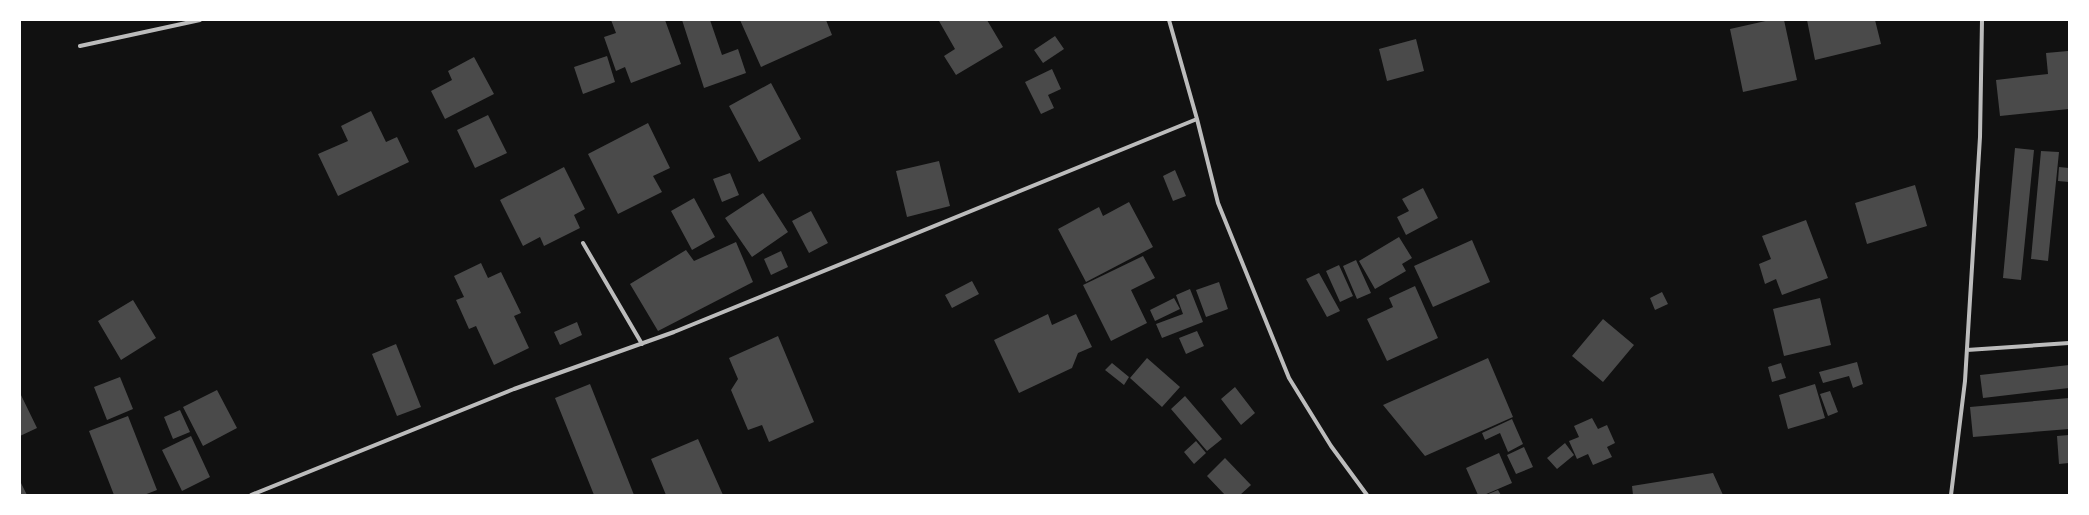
<svg xmlns="http://www.w3.org/2000/svg" width="2089" height="515" font-family="Spectral,serif">
	<style>
		.building { fill: #4a4a4a }
		.lines { fill: none; stroke-linecap: round; stroke-linejoin: round }
		.minor { stroke: #bcbcbc; stroke-width: 4 }
	</style>
	<rect width="100%" height="100%" fill="#111"/>
	<!-- building -->
	<path class="building" d="M611,20H665L681,64L631,83L625,67L616,71L604,37L616,33Z
		M682,20H710L722,55L738,49L746,73L704,88Z
		M740,20H826L832,35L761,67Z
		M941,20H987L1003,47L956,75L944,56L955,49L939,21Z
		M1770,20H1784L1797,80L1743,92L1730,29Z
		M1807,20H1875L1881,44L1815,60Z
		M1055,36L1064,49L1043,63L1034,50Z
		M1416,39L1424,71L1387,81L1379,49Z
		M2068,51L2069,109L2000,116L1996,80L2048,74L2046,53Z
		M607,56L615,82L583,94L574,67Z
		M474,57L494,94L445,119L431,91L452,80L448,71Z
		M1052,69L1061,89L1048,95L1054,108L1041,114L1025,82Z
		M771,83L801,139L759,162L729,106Z
		M371,111L386,142L397,137L409,162L338,196L318,154L348,141L341,126Z
		M488,115L507,153L475,168L457,130Z
		M648,123L670,168L653,176L662,192L618,214L588,154Z
		M2015,148L2034,150L2021,280L2003,278Z
		M2041,151L2059,152L2048,261L2031,259Z
		M939,161L950,206L907,217L896,171Z
		M564,167L585,209L574,215L580,228L544,246L540,237L523,246L500,200Z
		M2059,167L2069,168V182L2058,181Z
		M1175,170L1186,196L1173,201L1163,176Z
		M730,173L739,195L722,202L713,179Z
		M1915,185L1927,226L1867,244L1855,203Z
		M1423,188L1438,218L1406,235L1397,217L1409,211L1402,199Z
		M763,193L788,232L752,257L725,218Z
		M694,198L715,237L692,250L671,211Z
		M1129,202L1153,247L1086,282L1058,229L1099,207L1103,216Z
		M811,211L828,243L809,253L792,221Z
		M1806,220L1828,278L1782,295L1776,279L1765,284L1759,264L1771,259L1762,236Z
		M1399,237L1412,258L1402,264L1406,271L1375,289L1359,261Z
		M1472,240L1490,282L1433,307L1414,266Z
		M736,242L753,282L658,331L630,284L686,250L694,261Z
		M781,251L788,267L771,275L764,259Z
		M1143,256L1155,278L1131,290L1147,323L1111,341L1083,285Z
		M1356,260L1371,293L1357,299L1343,266Z
		M481,263L488,278L501,272L521,313L514,316L529,348L494,365L476,326L469,329L456,300L464,297L454,276Z
		M1339,265L1353,296L1340,302L1326,271Z
		M1319,273L1340,311L1327,317L1306,279Z
		M972,281L979,294L952,308L945,295Z
		M1219,282L1228,309L1206,317L1196,290Z
		M1415,286L1438,338L1387,361L1367,319L1393,307L1389,298Z
		M1190,289L1203,322L1162,338L1156,324L1183,314L1176,295Z
		M1662,292L1668,304L1655,310L1650,298Z
		M1174,298L1180,309L1155,321L1150,310Z
		M1820,298L1831,345L1784,356L1773,309Z
		M133,300L156,338L121,360L98,321Z
		M1048,314L1052,325L1076,314L1092,347L1078,353L1072,368L1019,393L994,340Z
		M1603,319L1634,345L1603,382L1572,356Z
		M577,322L582,335L560,345L554,332Z
		M1197,331L1204,346L1186,354L1179,338Z
		M778,336L814,422L769,442L762,425L748,430L731,390L738,379L729,358Z
		M396,344L421,407L397,416L372,354Z
		M1147,358L1180,387L1162,407L1130,378Z
		M1488,358L1513,417L1425,456L1383,405Z
		M1857,362L1863,384L1853,388L1849,376L1823,383L1819,372Z
		M1112,363L1129,377L1124,385L1105,370Z
		M1781,363L1786,378L1772,382L1768,367Z
		M2069,365V388L1983,398L1980,375Z
		M120,377L133,409L107,420L94,387Z
		M590,384L634,495H594L555,398Z
		M1815,384L1825,418L1788,429L1779,395Z
		M1235,387L1255,413L1241,425L1221,399Z
		M217,390L237,428L203,446L183,407Z
		M1830,391L1838,412L1828,416L1820,394Z
		M20,393L37,428L20,436Z
		M1185,396L1222,439L1207,451L1171,409Z
		M2069,398V429L1973,437L1970,407Z
		M180,410L190,432L173,439L164,417Z
		M128,416L157,490L144,495H114L89,431Z
		M1592,418L1598,429L1607,425L1615,443L1607,447L1612,457L1593,465L1588,454L1577,459L1569,441L1579,437L1574,426Z
		M1512,419L1523,444L1508,452L1500,433L1485,440L1482,433Z
		M2069,435V463L2059,464L2057,436Z
		M191,436L210,477L182,491L162,450Z
		M698,439L723,495H666L651,459Z
		M1196,441L1206,453L1194,464L1184,452Z
		M1565,443L1574,455L1557,469L1547,458Z
		M1524,447L1533,467L1516,474L1507,455Z
		M1499,453L1512,483L1484,495H1478L1466,468Z
		M1225,458L1251,485L1240,495H1225L1207,476Z
		M1713,473L1723,495H1633L1632,486Z
		M20,483H21L27,495H20Z
		M1498,490L1501,495H1486Z"/>
	<g class="lines">
		<!-- minor -->
		<path class="minor" d="M1169,20L1197,119L1218,203L1289,378L1331,446L1367,495
			M80,46L200,20
			M583,243L642,344
			M1967,350L2069,343
			M251,495L514,389L674,332L1197,119
			M1951,495L1965,381L1980,137L1982,20"/>
	</g>
	<!-- border -->
	<rect width="2089" height="515" fill="none" stroke="#ffffff" stroke-width="42"/>
</svg>
